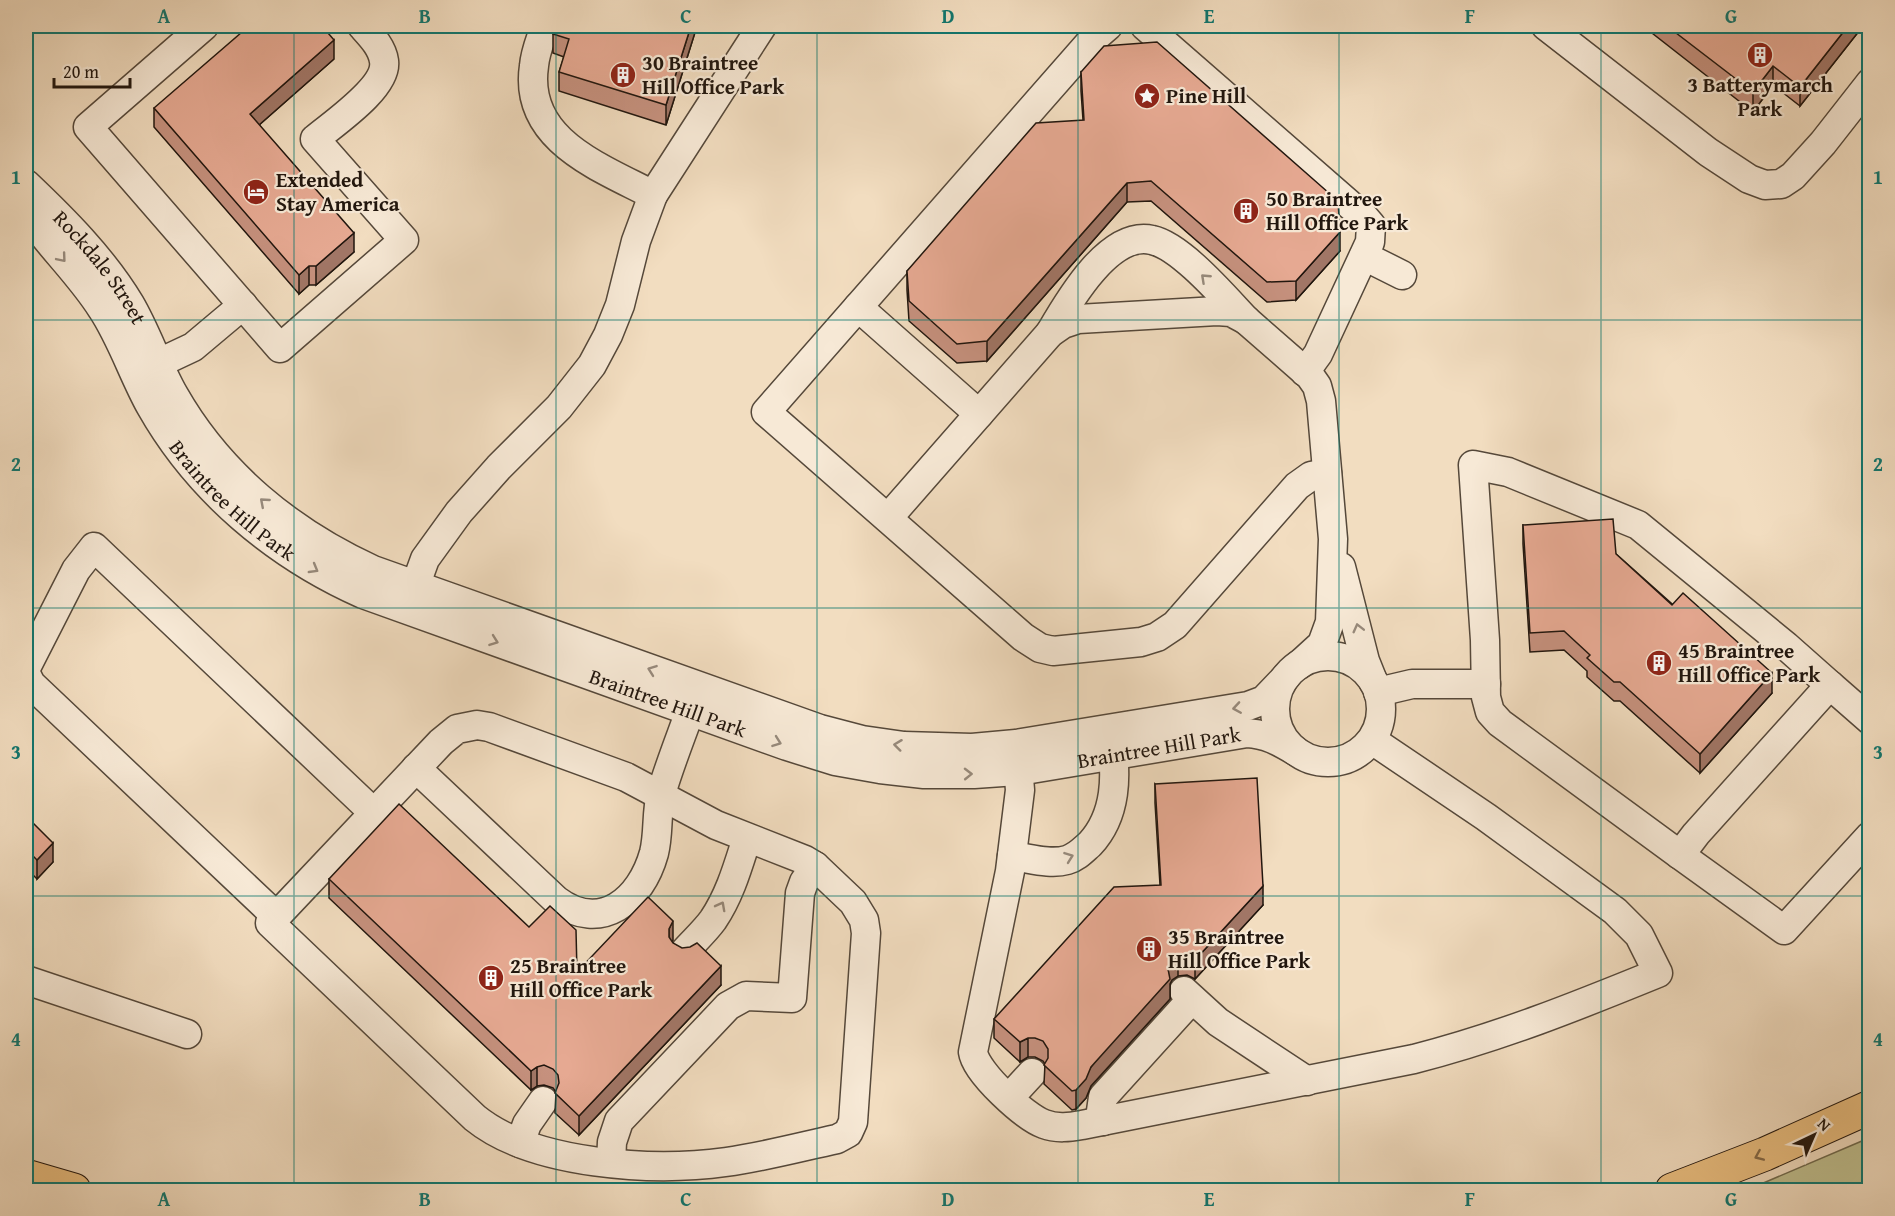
<svg xmlns="http://www.w3.org/2000/svg" width="1895" height="1216" font-family="'Gentium Book Plus',serif">
	<style>
		.green { fill: #bfbf8f; stroke: #706a4e; stroke-width: 1.5 }
		.lines { fill: none; stroke-linecap: round; stroke-linejoin: round }
		.minor-casing { stroke: #55483a; stroke-width: 31 }
		.highway-casing { stroke: #21160e; stroke-width: 35 }
		.minor { stroke: #f7e9d6; stroke-width: 28 }
		.highway { stroke: #e9be80; stroke-width: 33 }
		.wall { fill: #c6917e; stroke: #21160e; stroke-width: 1.5 }
		.shaded-wall { fill: #a17666; stroke: #21160e; stroke-width: 1.5 }
		.building { fill: #e6a992; stroke: #21160e; stroke-width: 1.5 }
		.oneway { stroke: #978a7c }
		.oneway2 { stroke: #856a47 }
		.grid { fill: none; stroke: #0f766e; stroke-width: 1.5; stroke-opacity: 0.55 }
		.labels { text-anchor: middle; stroke-width: 4.5; stroke-linejoin: round; paint-order: stroke }
		.poi-label { font-size: 21px; font-weight: bold; fill: #21160e; stroke: #f7e9d6; text-anchor: start }
		.street-label { font-size: 21px; fill: #21160e; stroke: #f7e9d6 }
		.neatline { fill: none; stroke: #0f766e; stroke-width: 2 }
		.grid-label { font-size: 20px; text-anchor: middle; font-weight: bold; fill: #0f766e }
	</style>
	<rect width="100%" height="100%" fill="#f2ddc0"/>
	<filter id="stains"><feTurbulence type="fractalNoise" baseFrequency=".00333" numOctaves="4"/><feColorMatrix values="0 0 0 0 .2 0 0 0 0 .09 0 0 0 0 .02 0 0 0 .5 -.17"/></filter>
	<radialGradient id="worn" r=".72"><stop offset=".6" stop-color="#630" stop-opacity="0"/><stop offset="1" stop-color="#630" stop-opacity=".3"/></radialGradient>
	<!-- green -->
	<path class="green" d="M1869,1138V1190H1747Z"/>
	<g class="lines">
		<!-- minor casing -->
		<g class="minor-casing">
			<g id="minor">
				<path d="M204,26L88,127L280,348L404,240L315,139C334,123 388,87 384,61C382,47 371,36 362,26"/>
				<path d="M545,26C541,39 535,52 534,66C523,140 600,167 653,195L762,26"/>
				<path d="M1108,26L1093,39L766,412L1023,637L1040,648L1053,651L1141,642L1157,637L1175,625L1297,486L1311,476L1327,473"/>
				<path d="M1145,26L1365,218L1371,225L1370,242L1318,354L1305,372"/>
				<path d="M1546,26L1708,152L1749,179L1765,185L1781,184L1793,176L1823,143L1870,83"/>
				<path id="s1" d="M26,184C64,220 103,259 130,304C147,333 157,365 174,395C219,474 290,532 373,570L820,729L862,740L904,746L972,748L1016,744L1248,706L1264,700L1285,678"/>
				<path id="s2" d="M26,212C49,246 80,274 102,309C122,339 133,375 151,407C198,490 275,555 363,594L787,746L835,761L880,769L924,774H974L1019,771L1247,733C1267,734 1280,742 1297,752"/>
				<path d="M1364,256L1402,275"/>
				<path d="M858,307L979,414"/>
				<path d="M1050,333C1068,302 1109,230 1152,240C1181,246 1225,298 1246,320"/>
				<path d="M142,371L193,347L243,305"/>
				<path d="M1473,465L1508,472L1638,525L1786,646L1830,685L1696,834L1680,855L1500,723L1490,712L1486,697L1485,640Z"/>
				<path d="M888,518L1050,333L1063,324L1078,319L1217,311L1231,312L1246,320L1310,376L1317,386L1321,401L1333,539L1330,622L1322,644L1299,665"/>
				<path d="M1341,567L1365,661L1373,681"/>
				<path d="M409,603L425,559L459,512L499,467L559,407L592,365L608,335L620,305L636,241L653,195"/>
				<circle cx="1328" cy="709" r="53"/>
				<path d="M26,668L76,570L94,547L374,813"/>
				<path d="M26,674L31,684L276,916"/>
				<path d="M1830,685L1870,720"/>
				<path d="M1378,692L1412,684H1486"/>
				<path d="M477,725L489,727L626,777L716,825L805,860L815,866L853,902L864,920L866,933L853,1122L848,1133L837,1139C800,1147 763,1157 726,1162C653,1172 533,1165 475,1118L270,923L441,742L457,729Z"/>
				<path d="M1017,754L1020,790L1010,871L973,1052C976,1073 1025,1117 1044,1124C1057,1129 1070,1127 1082,1125L1414,1059C1500,1037 1577,1006 1658,973L1639,935L1615,911L1486,817L1372,740"/>
				<path d="M416,768L556,900C601,934 641,900 654,853C659,833 656,813 661,794C671,760 685,727 696,694"/>
				<path d="M1680,855L1784,930L1870,836"/>
				<path d="M1012,856C1029,858 1050,865 1067,860C1077,857 1083,850 1090,844C1117,815 1117,775 1111,738"/>
				<path d="M685,951C694,941 705,931 713,920C730,895 738,866 747,838"/>
				<path d="M26,980L187,1034"/>
				<path d="M1184,991L1218,1022L1307,1081"/>
				<path d="M1009,1098L1032,1073"/>
				<path d="M1103,1121L1101,1111L1103,1097L1192,999"/>
				<path d="M520,1143L527,1124L543,1101"/>
				<path d="M611,1162L612,1142L619,1121L728,1006L746,996L792,998L800,893L804,882L815,866"/>
			</g>
		</g>
		<!-- highway casing -->
		<g class="highway-casing">
			<path id="highway" d="M26,1176L74,1190
				M1672,1190L1765,1154L1870,1107"/>
		</g>
		<!-- minor -->
		<use href="#minor" class="minor"/>
		<!-- highway -->
		<use href="#highway" class="highway"/>
	</g>
	<!-- wall -->
	<path class="wall" d="M697,26L666,125L559,91V72L564,57L553,53V34Z
		M1643,26H1863L1800,106L1773,85L1753,112Z
		M334,59L259,125L354,252L316,285H309L299,294L154,127V108Z
		M1081,72L1340,251L1296,300L1267,302L1151,201L1127,202L987,361L957,363L909,321L907,290V271L1083,120L1081,91Z
		M1523,525L1616,554L1772,693L1700,773L1620,701H1614L1587,677V671L1564,650L1530,652L1523,544Z
		M1155,784L1263,905L1195,979L1187,975L1178,976L1172,980L1170,984V999L1091,1086L1086,1098L1076,1109L1072,1110L1044,1084L1045,1064L1043,1061L1035,1057H1028L1020,1062L994,1038V1019L1160,885L1155,803Z
		M26,816L53,862L37,879L26,868Z
		M329,879L577,972L673,940L672,941L673,943L721,985L579,1135L555,1113L556,1092L553,1088L544,1085L537,1086L531,1090L329,898Z"/>
	<!-- shaded-wall -->
	<path class="shaded-wall" d="M691,26H697L666,125V105Z
		M1848,26H1863L1800,106V87Z
		M334,40V59L250,133V114Z
		M1773,66V85L1753,112V92Z
		M1127,183V202L987,361V341Z
		M1340,232V251L1296,300V281Z
		M354,233V252L316,285V266Z
		M309,266V285L299,294V275Z
		M1772,673V693L1700,773V754Z
		M53,843V862L37,879V860Z
		M1263,886V905L1195,979V960Z
		M673,921V940L669,948V929Z
		M1178,956V976L1172,980L1170,984V999L1091,1086L1086,1098L1076,1109V1090L1091,1067L1168,969L1172,960Z
		M721,966V985L579,1135V1116Z
		M1028,1038V1057L1020,1062V1042Z
		M537,1067V1086L531,1090V1071Z"/>
	<!-- building -->
	<path class="building" d="M249,26H322L334,40L250,114L354,233L316,266H309L299,275L154,108Z
		M556,26H691L666,105L559,72L569,39L553,34Z
		M1667,26H1848L1800,87L1773,66L1753,92Z
		M1157,42L1338,201L1340,232L1296,281L1267,282L1151,181L1127,183L987,341L957,344L909,301L907,271L1036,123L1084,120L1081,72L1104,46Z
		M1613,519L1616,554L1672,605L1683,593L1772,673L1700,754L1620,682H1614L1587,658L1590,655L1564,631L1530,633L1523,525Z
		M1257,778L1263,886L1195,960L1187,956H1178L1172,960L1168,969L1170,979L1091,1067L1086,1079L1076,1090L1072,1091L1044,1065L1048,1058V1049L1043,1041L1035,1038H1028L1020,1042L994,1019L1114,887L1161,885L1155,784Z
		M399,804L529,927L550,906L576,930L577,972L648,897L673,921L669,929V937L673,943L682,948L690,947L697,943L721,966L579,1116L555,1093L559,1083L558,1075L553,1069L544,1065L537,1067L531,1071L329,879Z
		M26,816L53,843L37,860L26,849Z"/>
	<!-- one-way arrows -->
	<defs><path id="oneway-chevron" d="M-2-3.5L2.5 0L-2 3.5" fill="none" stroke-width="1.6" stroke-linecap="round" stroke-linejoin="round" transform="scale(1.5)"/></defs>
	<g class="oneway">
		<use href="#oneway-chevron" transform="translate(62 258) rotate(50)"/>
		<use href="#oneway-chevron" transform="translate(1205 278) rotate(-137)"/>
		<use href="#oneway-chevron" transform="translate(264 502) rotate(-139)"/>
		<use href="#oneway-chevron" transform="translate(314 569) rotate(30)"/>
		<use href="#oneway-chevron" transform="translate(1358 628) rotate(-104)"/>
		<use href="#oneway-chevron" transform="translate(494 641) rotate(20)"/>
		<use href="#oneway-chevron" transform="translate(652 670) rotate(-160)"/>
		<use href="#oneway-chevron" transform="translate(1237 708) rotate(171)"/>
		<use href="#oneway-chevron" transform="translate(777 742) rotate(20)"/>
		<use href="#oneway-chevron" transform="translate(898 745) rotate(-173)"/>
		<use href="#oneway-chevron" transform="translate(968 774) rotate(-1)"/>
		<use href="#oneway-chevron" transform="translate(1069 857) rotate(-20)"/>
		<use href="#oneway-chevron" transform="translate(721 906) rotate(-62)"/>
	</g>
	<use class="oneway2" href="#oneway-chevron" transform="translate(1759 1156) rotate(157)"/>
	<!-- grid -->
	<path class="grid" d="M294,26V1190M556,26V1190M817,26V1190M1078,26V1190M1339,26V1190M1601,26V1190M26,320H1870M26,608H1870M26,896H1870"/>
	<!-- icons -->
	<defs>
		<g id="building-disc" transform="scale(1.35)"><circle r="9.5" fill="#8f2418" stroke="#f7e9d6"/><path d="M-4-6H4V6H1V3H-1V6H-4ZM-2.5-4.3h1.7v1.8h-1.7ZM.8-4.3h1.7v1.8H.8ZM-2.5-1h1.7V.8h-1.7ZM.8-1h1.7V.8H.8Z" fill="#fff"/></g>
		<g id="sight-disc" transform="scale(1.35)"><circle r="9.5" fill="#8f2418" stroke="#f7e9d6"/><path d="M0-6L1.8-2.2L6-1.7L2.9 1.2L3.7 5.4L0 3.3L-3.7 5.4L-2.9 1.2L-6-1.7L-1.8-2.2Z" fill="#fff"/></g>
		<g id="hotel-disc" transform="scale(1.35)"><circle r="9.5" fill="#8f2418" stroke="#f7e9d6"/><path d="M-6-4.5h1.5V1H6V5H4.5V3h-9V5H-6ZM-4 0a1.8 1.8 0 1 1 3.6 0ZM.5 0V-2.5h3Q6-2.5 6 0Z" fill="#fff"/></g>
	</defs>
	<g fill-rule="evenodd">
		<use href="#building-disc" x="1760" y="55"/>
		<use href="#building-disc" x="623" y="75"/>
		<use href="#sight-disc" x="1147" y="96"/>
		<use href="#hotel-disc" x="256" y="192"/>
		<use href="#building-disc" x="1246" y="211"/>
		<use href="#building-disc" x="1659" y="663"/>
		<use href="#building-disc" x="1149" y="949"/>
		<use href="#building-disc" x="491" y="978"/>
	</g>
	<g class="labels">
		<!-- poi labels -->
		<g class="poi-label">
			<text x="642" y="70">30 Braintree<tspan x="642" dy="24">Hill Office Park</tspan></text>
			<text x="1760" y="92" text-anchor="middle">3 Batterymarch<tspan x="1760" dy="24">Park</tspan></text>
			<text x="1166" y="103">Pine Hill</text>
			<text x="276" y="187">Extended<tspan x="276" dy="24">Stay America</tspan></text>
			<text x="1266" y="206">50 Braintree<tspan x="1266" dy="24">Hill Office Park</tspan></text>
			<text x="1678" y="658">45 Braintree<tspan x="1678" dy="24">Hill Office Park</tspan></text>
			<text x="1168" y="944">35 Braintree<tspan x="1168" dy="24">Hill Office Park</tspan></text>
			<text x="510" y="973">25 Braintree<tspan x="510" dy="24">Hill Office Park</tspan></text>
		</g>
		<!-- street labels -->
		<g class="street-label">
			<text dy="7" stroke="none"><textPath href="#s1" startOffset="112">Rockdale Street</textPath></text>
			<text dy="7" stroke="none"><textPath href="#s2" startOffset="358">Braintree Hill Park</textPath></text>
			<text dy="7" stroke="none"><textPath href="#s2" startOffset="844">Braintree Hill Park</textPath></text>
			<text dy="7" stroke="none"><textPath href="#s2" startOffset="1348">Braintree Hill Park</textPath></text>
		</g>
	</g>
	<!-- margin -->
	<rect width="1895" height="1216" fill="none" stroke="#f2ddc0" stroke-width="66"/>
	<!-- north arrow -->
	<g transform="translate(1814 1135) rotate(44)" stroke="#f7e9d6" stroke-width="4.5" paint-order="stroke">
	<path d="M0-4.5L10 22L0 15L-10 22Z" fill="#21160e"/>
	<text y="-9" font-size="16" font-weight="bold" text-anchor="middle" fill="#21160e">N</text>
	</g>
	<!-- scale -->
	<path d="M54 78v9h76v-9" fill="none" stroke="#21160e" stroke-width="3"/>
	<text x="63" y="78" font-size="18" fill="#21160e" stroke="#f7e9d6" stroke-width="4.5" paint-order="stroke">20 m</text>
	<rect x="33" y="33" width="1829" height="1150" class="neatline"/>
	<g class="grid-label">
		<text x="164" y="23">A</text>
		<text x="425" y="23">B</text>
		<text x="686" y="23">C</text>
		<text x="948" y="23">D</text>
		<text x="1209" y="23">E</text>
		<text x="1470" y="23">F</text>
		<text x="1731" y="23">G</text>
		<text x="16" y="184">1</text>
		<text x="1878" y="184">1</text>
		<text x="16" y="471">2</text>
		<text x="1878" y="471">2</text>
		<text x="16" y="759">3</text>
		<text x="1878" y="759">3</text>
		<text x="16" y="1046">4</text>
		<text x="1878" y="1046">4</text>
		<text x="164" y="1206">A</text>
		<text x="425" y="1206">B</text>
		<text x="686" y="1206">C</text>
		<text x="948" y="1206">D</text>
		<text x="1209" y="1206">E</text>
		<text x="1470" y="1206">F</text>
		<text x="1731" y="1206">G</text>
	</g>
	<rect width="100%" height="100%" filter="url(#stains)"/>
	<rect width="100%" height="100%" fill="url(#worn)"/>
</svg>
